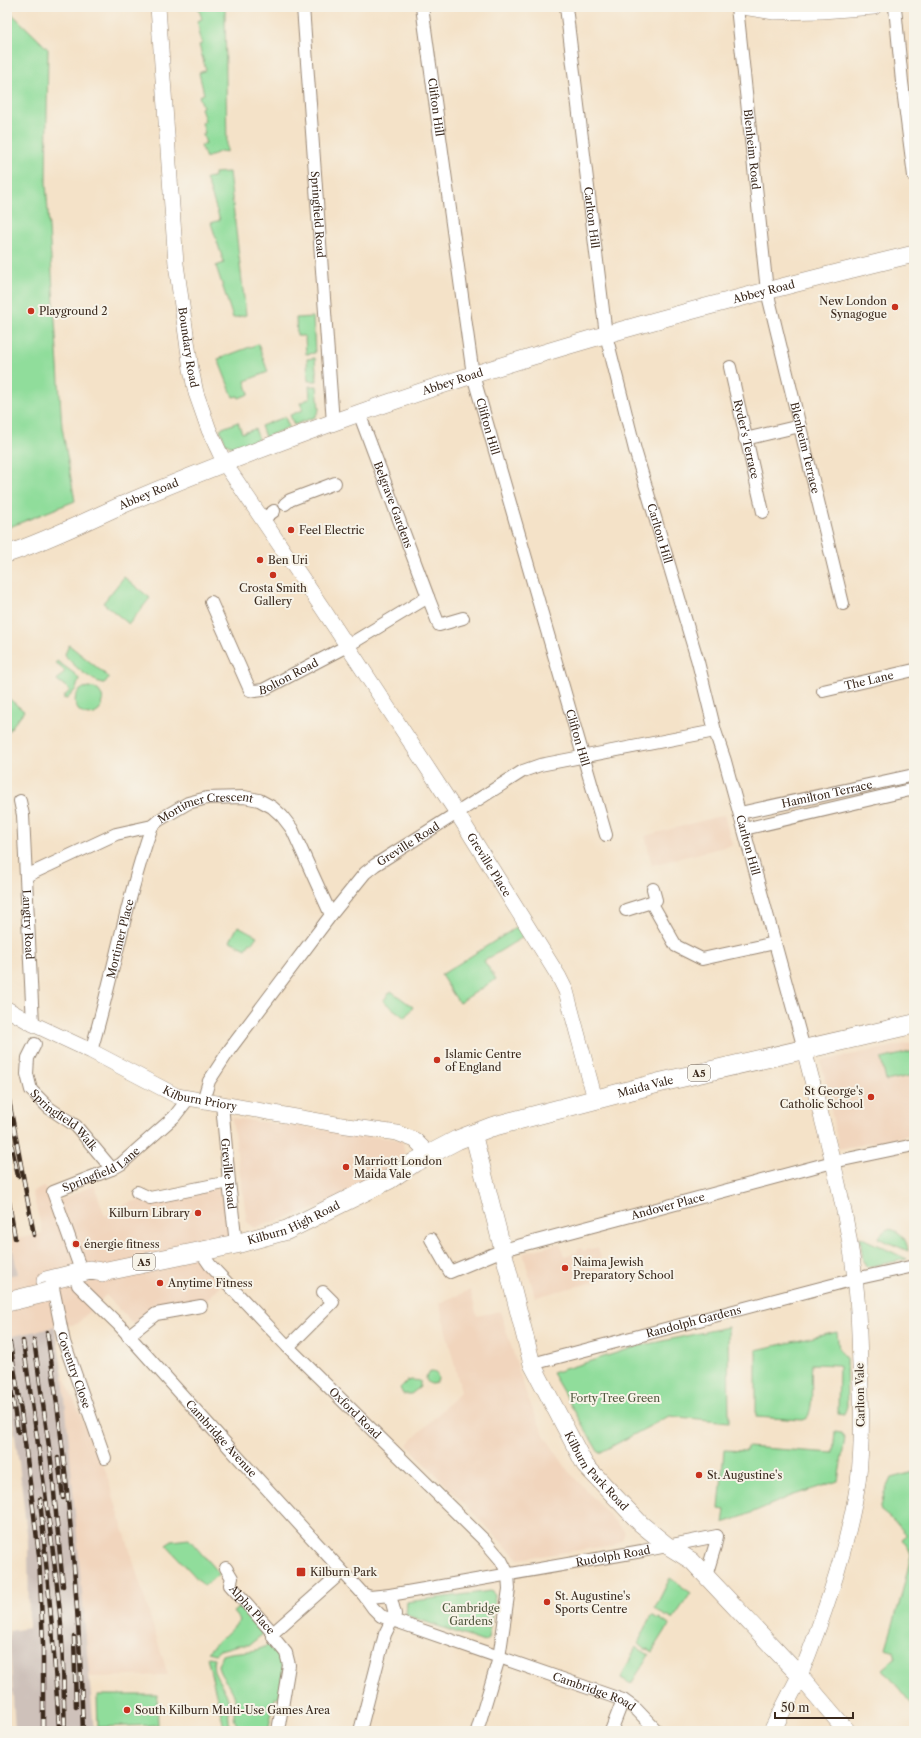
<svg xmlns="http://www.w3.org/2000/svg" width="921" height="1738" font-family="'Libre Caslon Text',serif">
	<style>
		.built { fill: #f1d5bd }
		.industrial { fill: #cec1ba }
		.green { fill: #90dd9b; stroke: #66845c }
		.lines { fill: none; stroke-linecap: round; stroke-linejoin: round }
		.minor-casing { stroke: #988673; stroke-width: 14 }
		.tertiary-casing { stroke: #988673; stroke-width: 16 }
		.secondary-casing { stroke: #988673; stroke-width: 18 }
		.primary-casing { stroke: #988673; stroke-width: 20 }
		.minor { stroke: #fff; stroke-width: 12 }
		.tertiary { stroke: #fff; stroke-width: 15 }
		.secondary { stroke: #fff; stroke-width: 17 }
		.primary { stroke: #fff; stroke-width: 19 }
		.rail-casing { stroke: #3b2a1e; stroke-width: 4.5 }
		.rail { stroke: #f7f3e8; stroke-width: 3; stroke-dasharray: 9; stroke-linecap: butt }
		.primary-bridge-casing { stroke: #988673; stroke-width: 20; stroke-linecap: butt }
		.primary-bridge { stroke: #fff; stroke-width: 19 }
		.poi-dot { fill: #c8321e; stroke: #f7f3e8; stroke-width: 1.5 }
		.labels { text-anchor: middle; stroke-width: 4; stroke-linejoin: round; paint-order: stroke }
		.shield { fill: #f7f3e8; stroke: #73665b; stroke-width: 1 }
		.shield-label { font-size: 10px; font-weight: bold; fill: #3b2a1e }
		.street-label { font-size: 11px; fill: #3b2a1e; stroke: #f7f3e8 }
		.poi-label { font-size: 11px; fill: #3b2a1e; stroke: #f7f3e8; text-anchor: start }
		.park-label { font-size: 11px; fill: #50573d; stroke: #f7f3e8 }
	</style>
	<rect width="100%" height="100%" fill="#f7f3e8"/>
	<filter id="ink" filterUnits="userSpaceOnUse"><feTurbulence type="fractalNoise" baseFrequency=".025" numOctaves="2"/><feDisplacementMap in="SourceGraphic" scale="8" xChannelSelector="R" yChannelSelector="G"/><feConvolveMatrix kernelMatrix="1 2 1 2 8 2 1 2 1" color-interpolation-filters="sRGB"/></filter>
	<filter id="wash" filterUnits="userSpaceOnUse"><feTurbulence type="fractalNoise" baseFrequency=".012" numOctaves="4" result="noise"/><feDisplacementMap in="SourceGraphic" scale="16" xChannelSelector="R" yChannelSelector="G"/><feGaussianBlur stdDeviation="0.9" result="paint"/><feColorMatrix in="noise" values="0 0 0 0 0 0 0 0 0 0 0 0 0 0 0 0 0 1.4 0 .05"/><feComposite in="paint" operator="in"/></filter>
	<g filter="url(#wash)">
		<rect width="100%" height="100%" fill="#f4e2c8"/>
		<!-- built -->
		<path class="built" d="M724,815L732,845L652,865L645,836Z
			M914,1042V1134L839,1149L821,1061Z
			M232,1118L402,1140L406,1158L362,1186L317,1208L255,1228L247,1222Z
			M94,1185L105,1216L130,1202L223,1185L231,1236L183,1245L222,1284L203,1304L155,1313L137,1328L106,1295L77,1324L55,1327L7,1337V1276L18,1274L11,1240L43,1233L32,1192L44,1187L51,1204Z
			M560,1243L564,1256L578,1252L577,1249L582,1248L583,1251L598,1247L606,1279L535,1297L523,1253Z
			M470,1290L477,1316L500,1311L528,1399L544,1435L569,1472L625,1532L622,1540L614,1545L518,1559L407,1445L461,1391L439,1303Z
			M63,1375L105,1469L168,1675L88,1677Z"/>
		<!-- industrial -->
		<path class="industrial" d="M13,1250L18,1274L7,1276V1251Z
			M55,1327L63,1375L94,1731H15L9,1631L29,1628L28,1543L19,1463L7,1384V1337Z"/>
		<!-- green -->
		<path class="green" d="M198,7L216,8L225,7L227,152L221,151L206,158L201,146L206,144L203,134L205,133L202,123L205,121L201,108L203,107L199,96L204,94L199,73L206,70L199,45L202,44L198,32L200,31L197,21L202,19Z
			M7,9L48,49L46,182L62,427L75,501L7,528Z
			M229,172L246,315L233,318L216,266L224,263L211,223L220,220L206,178L214,177V173Z
			M313,317L315,353L306,354L305,336H297L296,318Z
			M258,344L268,372L245,381L249,394L239,398L238,396L233,397L218,359Z
			M315,358L317,381H308L307,359Z
			M309,386H317L319,410L315,417L294,425L290,415L303,410L300,403L310,398Z
			M285,417L289,427L265,437L261,426Z
			M238,422L242,433L255,429L259,439L234,448L226,444L220,429Z
			M124,577L150,598L129,624L103,603Z
			M69,645L110,678L104,683C95,684 68,662 65,654Z
			M57,661L75,674L79,679L76,689L67,699L63,698L70,690L57,680L65,671L55,663Z
			M75 701a14 14 0 1 1 28 0a14 14 0 1 1-28 0Z
			M7,697L24,711L7,733Z
			M238,926L257,936L252,943L250,942L246,949L230,941Z
			M517,927L523,937L484,961L496,979L459,1003L441,975Z
			M391,991L413,1007L405,1018L383,1001Z
			M914,1051V1075L886,1081L881,1059Z
			M888,1229C901,1230 907,1240 908,1251L878,1238L884,1231Z
			M860,1237L907,1259L867,1267L863,1261Z
			M728,1327L729,1422L669,1416L599,1453L552,1373L639,1346Z
			M837,1332L839,1350L846,1357L847,1406L844,1415L838,1414L839,1365L812,1364C810,1378 814,1401 809,1414C808,1418 805,1419 802,1420L756,1417V1350Z
			M426 1378a6 6 0 1 1 12 0a6 6 0 1 1-12 0Z
			M412,1380L420,1381V1387L411,1394H403L400,1388L407,1381Z
			M835,1432L841,1433L845,1438L838,1481L791,1496L744,1516L723,1523L725,1510L719,1509L724,1450L746,1451L747,1447L833,1453Z
			M914,1472V1707L883,1669L895,1659L893,1651L886,1648L901,1597L911,1556L909,1549L902,1539L907,1535L896,1523L880,1510L884,1493L891,1478Z
			M189,1539L219,1574L204,1586L166,1545L172,1541Z
			M670,1578L691,1593L673,1619L667,1615L666,1617L655,1608Z
			M491,1591L495,1595L488,1639L484,1642L406,1615L407,1602Z
			M240,1607L263,1634L249,1645H238L220,1650L215,1654L207,1652L240,1621L233,1612Z
			M652,1615L658,1619L659,1618L669,1625L652,1652L647,1649L646,1650L638,1643Z
			M269,1644L279,1657L283,1671L279,1698H275L268,1731C254,1731 234,1734 234,1714C234,1708 236,1701 234,1695C230,1683 219,1677 218,1665L222,1655C237,1650 257,1654 269,1644Z
			M636,1647L649,1655L631,1684L621,1678Z
			M207,1657L214,1658C210,1676 224,1684 228,1699C230,1709 227,1719 231,1729L230,1731H225Z
			M97,1695H157L158,1725L98,1727Z"/>
	</g>
	<g filter="url(#ink)">
		<g class="lines">
			<!-- minor casing -->
			<g class="minor-casing">
				<g id="minor">
					<path id="s1" d="M303,7L333,423"/>
					<path id="s2" d="M422,7L473,375L606,835"/>
					<path id="s3" d="M566,7L606,335L635,450L698,662L715,731L725,761L804,1049"/>
					<path id="s4" d="M737,7L767,291L843,604"/>
					<path d="M895,7L902,82L914,176"/>
					<path id="s5" d="M730,367L763,512"/>
					<path id="s6" d="M359,413L428,597"/>
					<path d="M745,439L800,426"/>
					<path d="M285,504L290,500L335,483"/>
					<path d="M263,519L274,511"/>
					<path id="s7" d="M211,602L250,690L255,691L263,690L347,646L428,597L439,625L463,618"/>
					<path id="s8" d="M823,691L914,670"/>
					<path id="s9" d="M20,801L23,815L33,1024"/>
					<path id="s10" d="M740,813L914,775"/>
					<path d="M744,829L914,789"/>
					<path id="s11" d="M26,876L116,834L152,826L159,820L188,803L207,798L244,797L259,800L272,807L282,816L292,829L331,915"/>
					<path d="M653,889L656,900L651,902L676,946L702,959L775,943"/>
					<path d="M626,910L651,902"/>
					<path id="s12" d="M35,1044L28,1058L27,1074L31,1090L49,1108L76,1126L112,1169"/>
					<path id="s13" d="M91,1051C113,977 126,900 152,826"/>
					<path id="s14" d="M203,1101L209,1081L230,1049L331,915L365,873L375,865L523,771L540,765L715,731"/>
					<path id="s15" d="M222,1104L229,1182L236,1244"/>
					<path d="M137,1192L150,1198L229,1182"/>
					<path id="s16" d="M431,1239L450,1272L503,1250L833,1162L914,1145"/>
					<path id="s17" d="M201,1252L210,1265L288,1347L484,1540L501,1560L508,1574L509,1589L499,1658L477,1731"/>
					<path id="s18" d="M83,1271L78,1262L53,1192L112,1169L121,1164L174,1117L188,1099"/>
					<path id="s19" d="M52,1283L64,1342L105,1458"/>
					<path id="s20" d="M78,1285L120,1326L236,1455L363,1594L373,1608L381,1616L623,1700L637,1710L657,1731"/>
					<path d="M128,1336L156,1314L201,1306"/>
					<path d="M288,1347L333,1302L323,1292"/>
					<path id="s21" d="M532,1364L855,1279L914,1266"/>
					<path id="s22" d="M226,1568L232,1578L230,1585L273,1633L342,1572"/>
					<path id="s23" d="M363,1594L370,1597L390,1595L642,1551L717,1536L715,1546L706,1576"/>
					<path d="M273,1633V1637L286,1653L289,1665L278,1731"/>
					<path d="M360,1731L385,1634L395,1614L390,1595"/>
					<path d="M611,1731L623,1700"/>
				</g>
			</g>
			<!-- tertiary casing -->
			<g class="tertiary-casing">
				<g id="tertiary">
					<path id="s24" d="M158,7L176,264L191,369L196,393L209,430L225,464L323,609L457,813L559,977L566,991L595,1099"/>
					<path d="M743,7L774,12L822,11L874,7"/>
					<path id="s25" d="M7,1009L33,1024L91,1051L177,1096L347,1126L397,1133L415,1140L429,1154"/>
					<path d="M800,1676C825,1614 848,1548 858,1482C863,1444 862,1404 860,1366C859,1337 859,1307 855,1279C846,1201 823,1125 804,1049"/>
				</g>
			</g>
			<!-- secondary casing -->
			<g class="secondary-casing">
				<g id="secondary">
					<path id="s26" d="M7,554C46,541 84,522 122,505C192,475 265,447 337,421C525,353 720,301 914,254"/>
					<path id="s27" d="M473,1133L532,1364L585,1465L641,1524L668,1546L692,1561L706,1576L800,1676L847,1731"/>
					<path d="M772,1731L800,1676"/>
				</g>
			</g>
			<!-- primary casing -->
			<g class="primary-casing">
				<g id="primary">
					<path id="s28" d="M46,1281L90,1270L102,1272L236,1244L287,1230L390,1179L415,1162L457,1140L491,1127L662,1082L914,1024"/>
				</g>
			</g>
			<!-- minor -->
			<use href="#minor" class="minor"/>
			<!-- tertiary -->
			<use href="#tertiary" class="tertiary"/>
			<!-- secondary -->
			<use href="#secondary" class="secondary"/>
			<!-- primary -->
			<use href="#primary" class="primary"/>
			<!-- rail casing -->
			<g class="rail-casing">
				<path id="rail" d="M7,1090L34,1235
					M7,1124L18,1176
					M7,1190L15,1238
					M7,1248V1250
					M47,1332C67,1465 79,1597 83,1731
					M34,1340L51,1461L63,1586
					M23,1341C35,1428 50,1516 59,1604C64,1646 63,1689 65,1731
					M10,1343L21,1411L39,1555L43,1644V1731
					M7,1364L18,1432
					M58,1458L63,1498
					M40,1499L52,1627L59,1727
					M74,1637L76,1707"/>
			</g>
			<!-- rail -->
			<use href="#rail" class="rail"/>
			<!-- primary-bridge casing -->
			<g class="primary-bridge-casing">
				<path id="primary-bridge" d="M7,1302L48,1292"/>
			</g>
			<!-- primary-bridge -->
			<use href="#primary-bridge" class="primary-bridge"/>
		</g>
	</g>
	<!-- markers -->
	<g class="poi-dot">
		<circle cx="895" cy="307" r="4"/>
		<circle cx="31" cy="311" r="4"/>
		<circle cx="291" cy="530" r="4"/>
		<circle cx="260" cy="560" r="4"/>
		<circle cx="273" cy="575" r="4"/>
		<circle cx="437" cy="1060" r="4"/>
		<circle cx="871" cy="1097" r="4"/>
		<circle cx="346" cy="1167" r="4"/>
		<circle cx="198" cy="1213" r="4"/>
		<circle cx="76" cy="1244" r="4"/>
		<circle cx="565" cy="1268" r="4"/>
		<circle cx="160" cy="1283" r="4"/>
		<circle cx="699" cy="1475" r="4"/>
		<rect x="296" y="1567" width="10" height="10" rx="2"/>
		<circle cx="547" cy="1602" r="4"/>
		<circle cx="127" cy="1710" r="4"/>
	</g>
	<g class="labels">
		<!-- shield labels -->
		<g class="shield">
			<rect x="688" y="1065" width="22" height="16" rx="3"/>
			<rect x="133" y="1254" width="22" height="16" rx="3"/>
		</g>
		<g class="shield-label">
			<text x="699" y="1077">A5</text>
			<text x="144" y="1266">A5</text>
		</g>
		<!-- street labels -->
		<g class="street-label">
			<text dy="4" stroke="none"><textPath href="#s2" startOffset="101">Clifton Hill</textPath></text>
			<text dy="4" stroke="none"><textPath href="#s4" startOffset="143">Blenheim Road</textPath></text>
			<text dy="4" stroke="none"><textPath href="#s1" startOffset="208">Springfield Road</textPath></text>
			<text dy="4" stroke="none"><textPath href="#s3" startOffset="212">Carlton Hill</textPath></text>
			<text dy="4" stroke="none"><textPath href="#s26" startOffset="802">Abbey Road</textPath></text>
			<text dy="4" stroke="none"><textPath href="#s24" startOffset="342">Boundary Road</textPath></text>
			<text dy="4" stroke="none"><textPath href="#s26" startOffset="478">Abbey Road</textPath></text>
			<text dy="4" stroke="none"><textPath href="#s2" startOffset="425">Clifton Hill</textPath></text>
			<text dy="4" stroke="none"><textPath href="#s5" startOffset="74">Ryder's Terrace</textPath></text>
			<text dy="4" stroke="none"><textPath href="#s4" startOffset="447">Blenheim Terrace</textPath></text>
			<text dy="4" stroke="none"><textPath href="#s26" startOffset="154">Abbey Road</textPath></text>
			<text dy="4" stroke="none"><textPath href="#s6" startOffset="98">Belgrave Gardens</textPath></text>
			<text dy="4" stroke="none"><textPath href="#s3" startOffset="536">Carlton Hill</textPath></text>
			<text dy="4" stroke="none"><textPath href="#s7" startOffset="138">Bolton Road</textPath></text>
			<text dy="4" stroke="none"><textPath href="#s8" startOffset="47">The Lane</textPath></text>
			<text dy="4" stroke="none"><textPath href="#s2" startOffset="749">Clifton Hill</textPath></text>
			<text dy="4" stroke="none"><textPath href="#s10" startOffset="89">Hamilton Terrace</textPath></text>
			<text dy="4" stroke="none"><textPath href="#s11" startOffset="195">Mortimer Crescent</textPath></text>
			<text dy="4" stroke="none"><textPath href="#s14" startOffset="333">Greville Road</textPath></text>
			<text dy="4" stroke="none"><textPath href="#s3" startOffset="860">Carlton Hill</textPath></text>
			<text dy="4" stroke="none"><textPath href="#s24" startOffset="945">Greville Place</textPath></text>
			<text dy="4" stroke="none"><textPath href="#s9" startOffset="124">Langtry Road</textPath></text>
			<text dy="4" stroke="none"><textPath href="#s13" startOffset="116">Mortimer Place</textPath></text>
			<text dy="4" stroke="none"><textPath href="#s28" startOffset="636">Maida Vale</textPath></text>
			<text dy="4" stroke="none"><textPath href="#s25" startOffset="214">Kilburn Priory</textPath></text>
			<text dy="4" stroke="none"><textPath href="#s12" startOffset="93">Springfield Walk</textPath></text>
			<text dy="4" stroke="none"><textPath href="#s18" startOffset="138">Springfield Lane</textPath></text>
			<text dy="4" stroke="none"><textPath href="#s15" startOffset="70">Greville Road</textPath></text>
			<text dy="4" stroke="none"><textPath href="#s16" startOffset="266">Andover Place</textPath></text>
			<text dy="4" stroke="none"><textPath href="#s28" startOffset="256">Kilburn High Road</textPath></text>
			<text dy="4" stroke="none"><textPath href="#s21" startOffset="167">Randolph Gardens</textPath></text>
			<text dy="4" stroke="none"><textPath href="#s19" startOffset="90">Coventry Close</textPath></text>
			<text transform="translate(860 1395) rotate(-91)" y="4">Carlton Vale</text>
			<text dy="4" stroke="none"><textPath href="#s17" startOffset="223">Oxford Road</textPath></text>
			<text dy="4" stroke="none"><textPath href="#s20" startOffset="210">Cambridge Avenue</textPath></text>
			<text dy="4" stroke="none"><textPath href="#s27" startOffset="364">Kilburn Park Road</textPath></text>
			<text dy="4" stroke="none"><textPath href="#s23" startOffset="254">Rudolph Road</textPath></text>
			<text dy="4" stroke="none"><textPath href="#s22" startOffset="52">Alpha Place</textPath></text>
			<text dy="4" stroke="none"><textPath href="#s20" startOffset="675">Cambridge Road</textPath></text>
		</g>
		<!-- poi labels -->
		<g class="poi-label">
			<text x="887" y="305" text-anchor="end">New London<tspan x="887" dy="13">Synagogue</tspan></text>
			<text x="39" y="315">Playground 2</text>
			<text x="299" y="534">Feel Electric</text>
			<text x="268" y="564">Ben Uri</text>
			<text x="273" y="592" text-anchor="middle">Crosta Smith<tspan x="273" dy="13">Gallery</tspan></text>
			<text x="445" y="1058">Islamic Centre<tspan x="445" dy="13">of England</tspan></text>
			<text x="863" y="1095" text-anchor="end">St George's<tspan x="863" dy="13">Catholic School</tspan></text>
			<text x="354" y="1165">Marriott London<tspan x="354" dy="13">Maida Vale</tspan></text>
			<text x="190" y="1217" text-anchor="end">Kilburn Library</text>
			<text x="84" y="1248">énergie fitness</text>
			<text x="573" y="1266">Naima Jewish<tspan x="573" dy="13">Preparatory School</tspan></text>
			<text x="168" y="1287">Anytime Fitness</text>
			<text x="707" y="1479">St. Augustine's</text>
			<text x="310" y="1576">Kilburn Park</text>
			<text x="555" y="1600">St. Augustine's<tspan x="555" dy="13">Sports Centre</tspan></text>
			<text x="135" y="1714">South Kilburn Multi-Use Games Area</text>
		</g>
		<!-- park labels -->
		<g class="park-label">
			<text x="615" y="1402">Forty Tree Green</text>
			<text x="471" y="1612">Cambridge<tspan x="471" dy="13">Gardens</tspan></text>
		</g>
	</g>
	<!-- margin -->
	<rect width="921" height="1738" fill="none" stroke="#f7f3e8" stroke-width="24"/>
	<!-- scale -->
	<path d="M775 1712v6h78v-6" fill="none" stroke="#3b2a1e" stroke-width="2"/>
	<text x="781" y="1712" font-size="12" fill="#3b2a1e" stroke="#f7f3e8" stroke-width="3" paint-order="stroke">50 m</text>
</svg>
